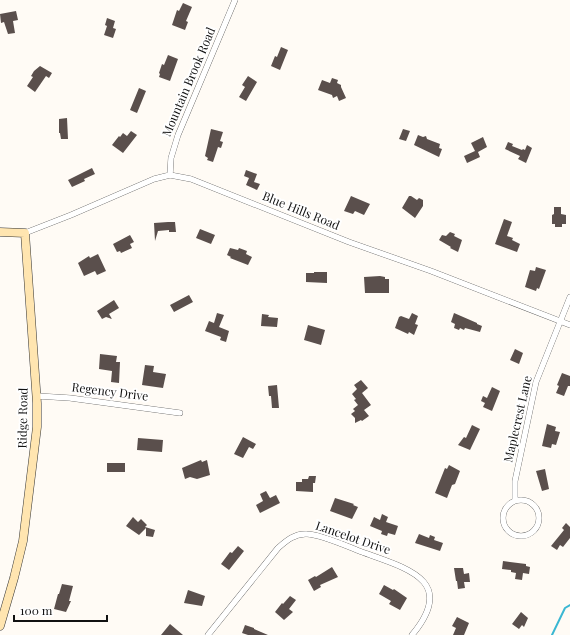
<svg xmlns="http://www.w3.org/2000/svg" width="570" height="635" font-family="'Playfair Display',serif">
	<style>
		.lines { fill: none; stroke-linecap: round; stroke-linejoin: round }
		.stream { stroke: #3bb7d2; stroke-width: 2 }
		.building { fill: #5a4f4c }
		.street-casing { stroke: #444; stroke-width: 6 }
		.secondary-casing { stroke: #333; stroke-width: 9 }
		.street { stroke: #fff; stroke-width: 5.5 }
		.secondary { stroke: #ffe5b0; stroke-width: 8 }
		.labels { text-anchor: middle; stroke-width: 4; stroke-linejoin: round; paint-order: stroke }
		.street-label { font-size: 12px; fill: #111; stroke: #fff }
	</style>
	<rect width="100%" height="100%" fill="#fffbf5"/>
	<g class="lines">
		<!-- stream -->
		<path class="stream" d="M552,635L565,608L570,605"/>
	</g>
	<!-- building -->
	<path class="building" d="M183,3L192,7L186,21L188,22L185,30L172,25L177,10L179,11Z
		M16,11L18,20L13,21L15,33L8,34L4,22L1,23L0,14Z
		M107,18L115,21L113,28L116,29L113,38L104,35L107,26L105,25Z
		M281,47L288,50L280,70L271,66L275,56L277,57Z
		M168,55L178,59L170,81L159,77L160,74L159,73L162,64L164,65Z
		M40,66L52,73L49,78L46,76L35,92L27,86L33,77L31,76L34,71Z
		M248,76L257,82L246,101L239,97L245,87L242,85Z
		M332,78L338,80L337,83L341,85V87L346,98L339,101L337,96L333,98L332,95L318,90L322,80L330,83Z
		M139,88L146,91L137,113L130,110Z
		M67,118L68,139H61L60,133H59V119Z
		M211,129L223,132L220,141L223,142L221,148L218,147L213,162L207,160L208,158L205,156Z
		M403,129L410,131L406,141L399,139Z
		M131,131L137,135L123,153L112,145L119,136L120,137L123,133L127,136Z
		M418,135L423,137L426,136L427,139L440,144L439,148L442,149L439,157L414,145Z
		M483,137L487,147L478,152L480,157L467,163L464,156L475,151L471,143Z
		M508,142L513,144L512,146L522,150L523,149L525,150L527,145L532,148L526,163L518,159L520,156L505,149Z
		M92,168L95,174L84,179L85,181L72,187L68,180Z
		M246,170L257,174L254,182L260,184L257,190L246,185L249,178L244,176Z
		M351,196L370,204L364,215L355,211L353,214L344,211Z
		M409,196H411L417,200L419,198L423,200V206L415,218L402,208Z
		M554,207H561V214L566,215V224H562V227H555V224H552V215L554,214Z
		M504,219L512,222L507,236L513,238L512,240L520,244L517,252L495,244Z
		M168,222H175L176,232H169V230L158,231L155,241L154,223Z
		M200,229L215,235L211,244L196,238Z
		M450,232L455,234L454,236L462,240L458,252L450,248L451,247L439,240L442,235L446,236Z
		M130,235L134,242L130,244L132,248L121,253L120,251L117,252L113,244Z
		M230,248L238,250L239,248L247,251L246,254L252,257L248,265L230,258L231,257L227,255Z
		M98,254L106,271L97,275L95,271L84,276L78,263L89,256L90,258Z
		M536,267L546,270L539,289L537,288L536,291L525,287L530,270L535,271Z
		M314,272H327V283L306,282V273H314Z
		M380,276L385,277V279H389V293H365L364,277Z
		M189,295L193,302L174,312L170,305Z
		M114,300L119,308L109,314L112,319L106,317L102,319L97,311Z
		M217,313L224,315L219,327L229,331L226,342L220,340L221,337L205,331L209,321L214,323Z
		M412,313L418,316L415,324L418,325L414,335L409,332L408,334L395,328L399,317L401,316L409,319Z
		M454,313L477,323V324L482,326L480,332L465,328L464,330L460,328L459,330L454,328L455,324L451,322Z
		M262,314L269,315L268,317L278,318L277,327L261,326Z
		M308,325L325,330L321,345L304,340Z
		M515,349L523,353L519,364L510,360Z
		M100,354L117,356L116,362H120L119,383L111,382L112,371L99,369Z
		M145,365L154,366L153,372L166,374L163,388L142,385Z
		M562,373L570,376V386H568L564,396L556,393L559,386L557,385Z
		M361,380L368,388L362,393L371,405L364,410L369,416L362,421L361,420L355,423V418L351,414L355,411L353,409L358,405L354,400L356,399L352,394L357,389L354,385Z
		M277,385L279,408H272L271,396H269L268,386Z
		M492,387L500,391L492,411L483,407L485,403L481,401L483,396L487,398Z
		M547,424L556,427L555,431L560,432L556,445L552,444L551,448L542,446Z
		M472,425L480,429L470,450L458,445L464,437L466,438Z
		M243,437L256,444L253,449L249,447L243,458L234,454Z
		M138,438L163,440L162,452L137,450Z
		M201,460L202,462L207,460L210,475L197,479L190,477L185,479L182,468Z
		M107,463H125V472H107Z
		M449,465L460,471L455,484L452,485L447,498L435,493L445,468L447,469Z
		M545,469L549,489L542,491L536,471Z
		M309,476H316L315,483H313V492L296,491V482H302V479H308Z
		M266,491L270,498L276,495L280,503L260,513L256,505L263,501L260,494Z
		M335,498L354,504L353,505L358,507L352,519L330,511Z
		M382,514L388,517L386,522L398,526L395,535L388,533L387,536L381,534L382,531L370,526L374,517L380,520Z
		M133,517L138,522L141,519L147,525L145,527L155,530L153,537L146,536V528L139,535L126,526Z
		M566,523L570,527V538L563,547L560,545L557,550L551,546L564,530L562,528Z
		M419,534L429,538L430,535L435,537L434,540L443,543L440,551L415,543Z
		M238,546L244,551L229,570L221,564L230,552L232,553Z
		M503,561L526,564V566L530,567L529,574L523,573L522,580L515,579L516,573L511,572V570L502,569Z
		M332,567L338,577L320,585L321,587L314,591L308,580L315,576L316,577Z
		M454,568H463L464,574L469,573L470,582H464L465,588L458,589L457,581H456Z
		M62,584L73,586L69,601H71L66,612L54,609L58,594H59Z
		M384,585L393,590L394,589L407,598L400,610L389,604L391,601L379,594Z
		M188,590L205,596L202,606L184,603Z
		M290,596L296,600L289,609L293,612L284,620L275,612L282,603L283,604Z
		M521,612L528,618L524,627L522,625L519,629L512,624Z
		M457,617L469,623L464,635H453L456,628L452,626Z
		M170,624L183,635H161Z
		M245,625L254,628V629L268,635H248L242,633Z"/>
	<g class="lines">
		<!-- street casing -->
		<g class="street-casing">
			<path id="street" d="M170,175L171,158L178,135L235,0
				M25,233L71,215L154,179L170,175L191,179L349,242L431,271L570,325
				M37,396L70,398L180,413
				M503 518a18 18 0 1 1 36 0a18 18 0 1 1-36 0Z
				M515,501V481L536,382L570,297
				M208,635L278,548C286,541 295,533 307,534C320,534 349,547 362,552C406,568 458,580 412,635"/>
		</g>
		<!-- secondary casing -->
		<g class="secondary-casing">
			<path id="secondary" d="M0,232L25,233L37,403V427L23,541L14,578L0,626"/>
		</g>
		<!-- street -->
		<use href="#street" class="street"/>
		<!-- secondary -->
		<use href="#secondary" class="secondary"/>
	</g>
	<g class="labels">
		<!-- street labels -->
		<g class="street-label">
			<text transform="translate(189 82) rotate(-67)" y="4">Mountain Brook Road</text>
			<text transform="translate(301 211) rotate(22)" y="4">Blue Hills Road</text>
			<text transform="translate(110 392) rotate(7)" y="4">Regency Drive</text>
			<text transform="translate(23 418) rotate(-89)" y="4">Ridge Road</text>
			<text transform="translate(518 419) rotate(-77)" y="4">Maplecrest Lane</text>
			<text transform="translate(353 538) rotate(19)" y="4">Lancelot Drive</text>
		</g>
	</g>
	<!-- scale -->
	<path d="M14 615v6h93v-6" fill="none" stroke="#111111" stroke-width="2"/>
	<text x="20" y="615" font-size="12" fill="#111111" stroke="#ffffff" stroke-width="3" paint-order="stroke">100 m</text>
</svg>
